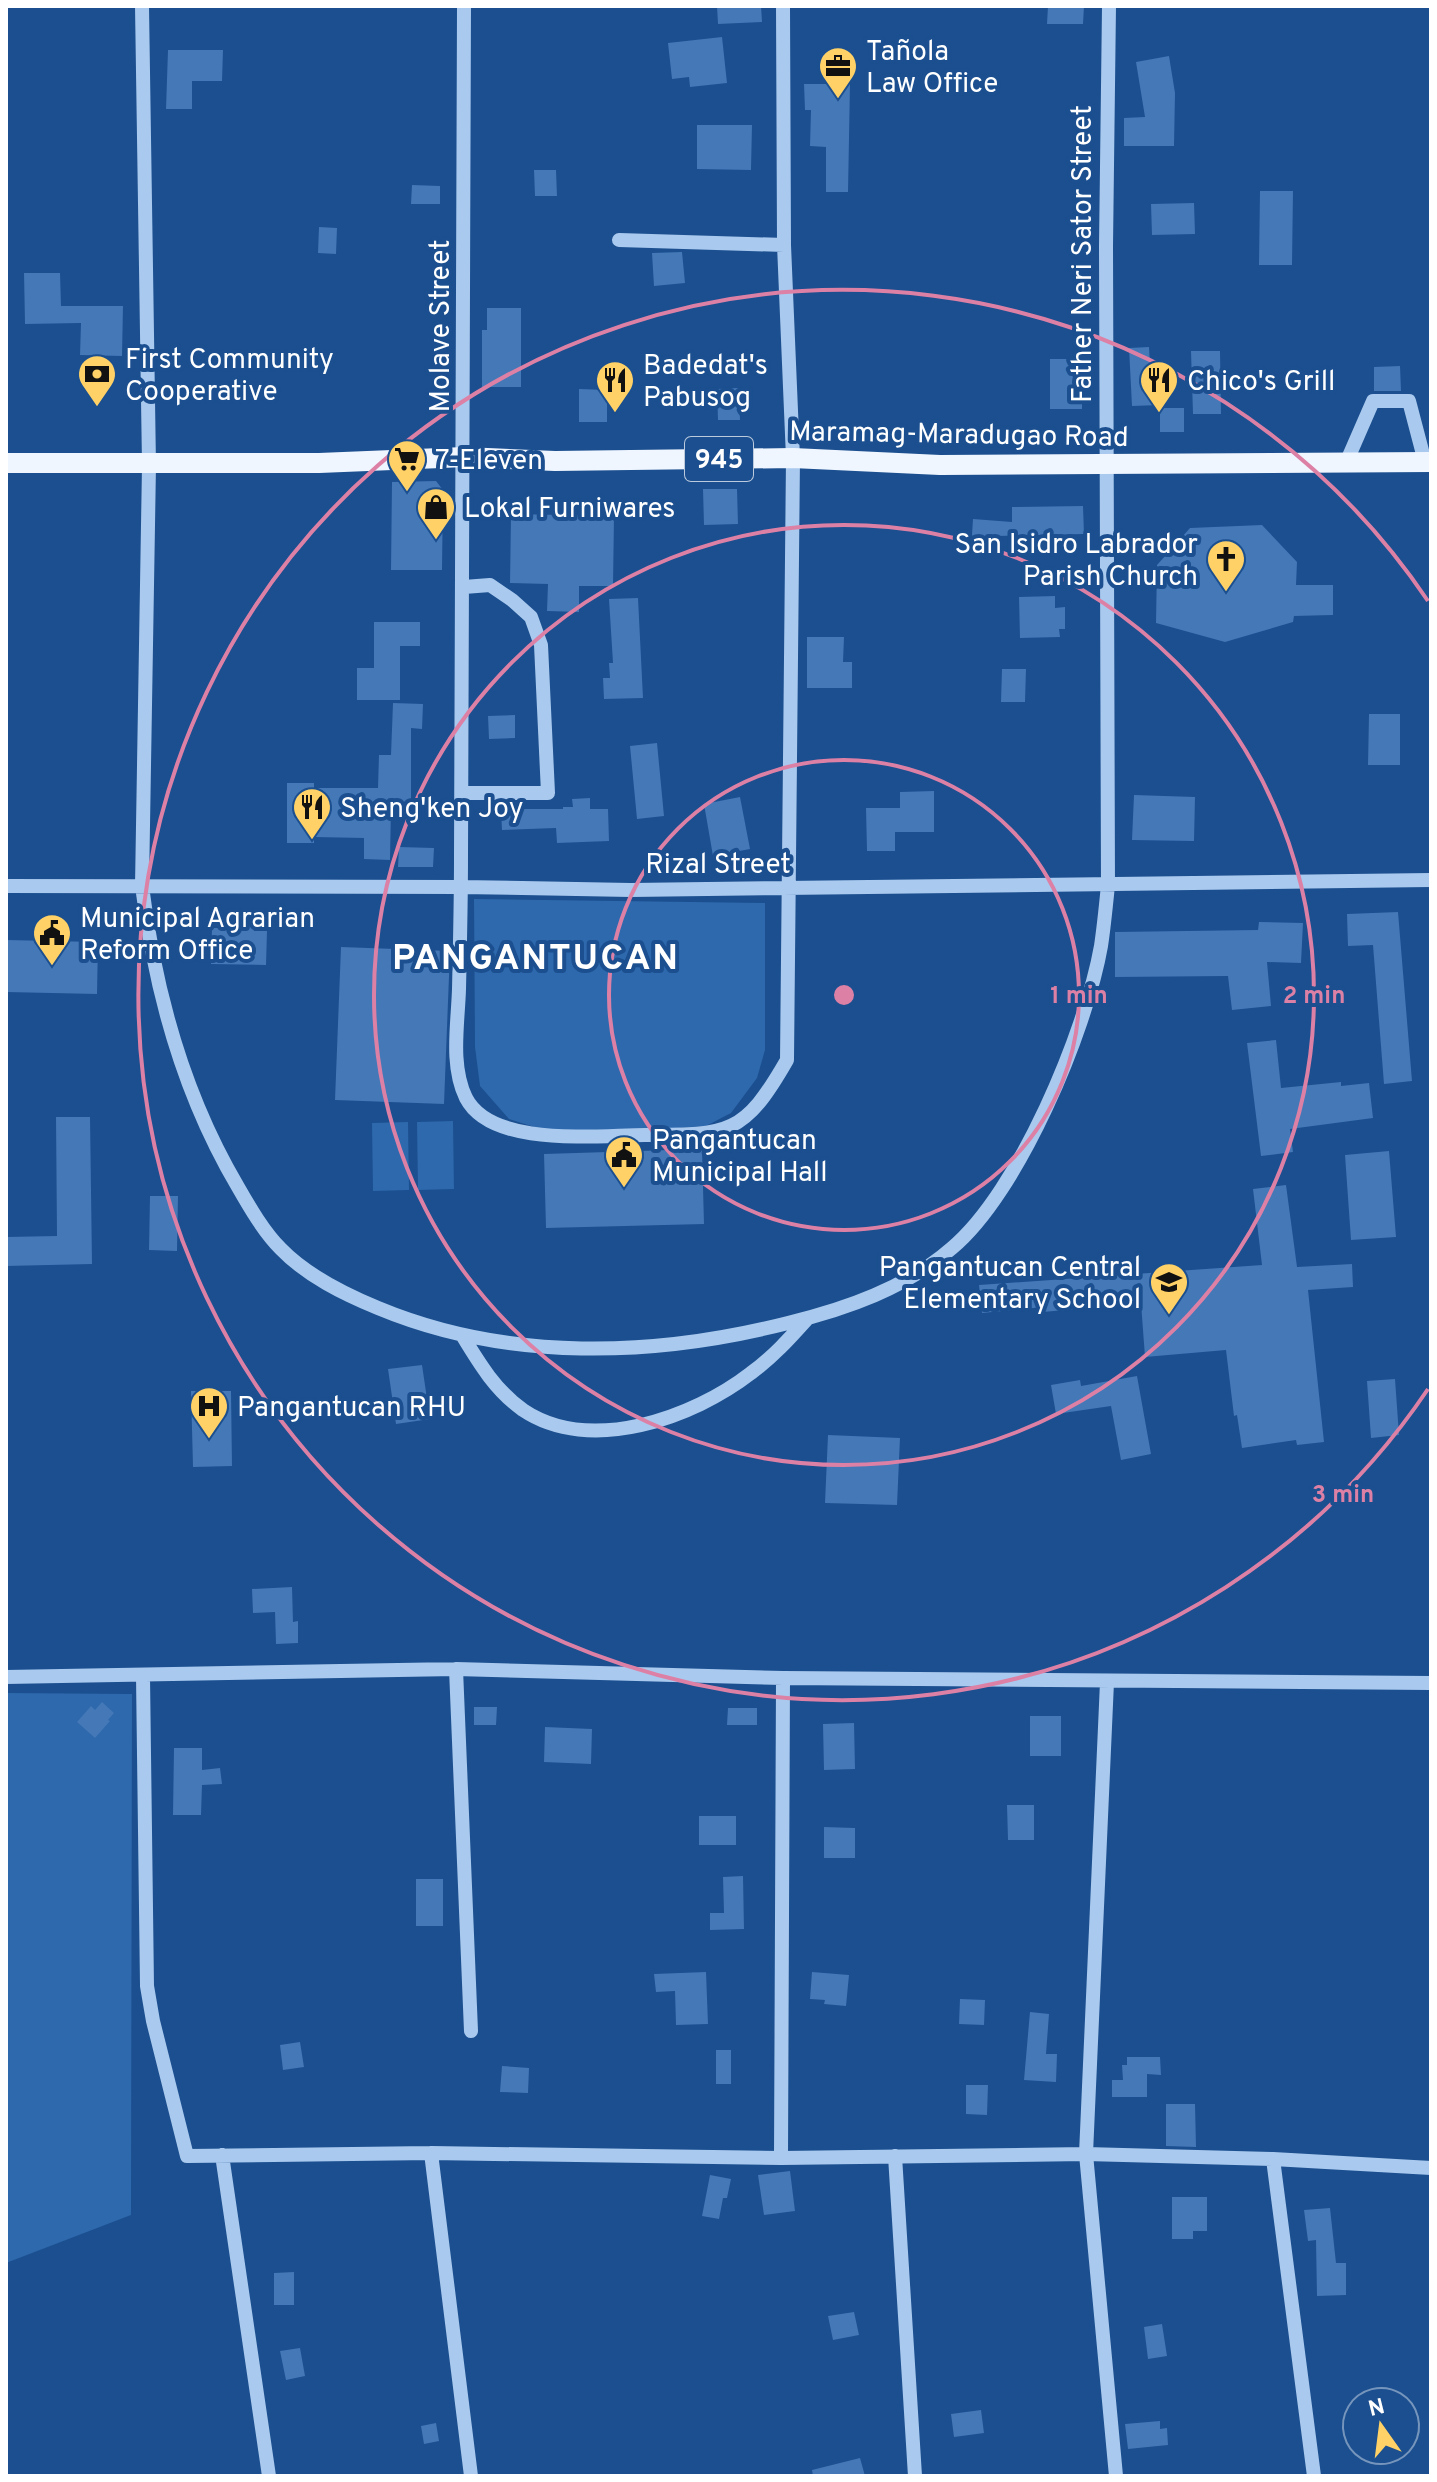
<svg xmlns="http://www.w3.org/2000/svg" width="1437" height="2482" font-family="Overpass,sans-serif">
	<style>
		.green { fill: #2e69ad }
		.building { fill: #4478b7 }
		.lines { fill: none; stroke-linecap: round; stroke-linejoin: round }
		.minor { stroke: #a9c9ee; stroke-width: 14 }
		.major { stroke: #f0f6ff; stroke-width: 20 }
		.ring { fill: none; stroke: #dd80a5; stroke-width: 4 }
		.labels { text-anchor: middle; stroke-width: 8; stroke-linejoin: round; paint-order: stroke }
		.shield { fill: #1b4f8f; stroke: #bbcadd; stroke-width: 2 }
		.shield-label { font-size: 26px; font-weight: bold; fill: #fff }
		.poi-label { font-size: 28px; fill: #fff; stroke: #1b4f8f; text-anchor: start }
		.street-label { font-size: 28px; fill: #fff; stroke: #1b4f8f }
		.district-label { font-size: 36px; font-weight: bold; letter-spacing: 2px; fill: #fff; stroke: #1b4f8f }
		.centre { fill: #dd80a5; stroke: #1b4f8f; stroke-width: 4 }
		.ring-label { font-size: 24px; text-anchor: middle; font-weight: bold; fill: #dd80a5; stroke: #1b4f8f; stroke-width: 8; stroke-linejoin: round; paint-order: stroke }
	</style>
	<rect width="100%" height="100%" fill="#1b4f8f"/>
	<!-- green -->
	<path class="green" d="M474,899L765,903V1050L757,1078L731,1113L706,1126L648,1130L550,1132L509,1119L480,1086L475,1047Z
		M453,1121L454,1189L418,1190L417,1122Z
		M408,1122L409,1190L373,1191L372,1123Z
		M6,1693L132,1694L131,2215L6,2263Z"/>
	<!-- building -->
	<path class="building" d="M717,6H761L762,22L718,24Z
		M1048,6H1084L1083,24H1047Z
		M722,37L727,83L690,87L689,77L672,79L668,43Z
		M168,50H223L222,81H192V109H166Z
		M1169,56L1175,93L1174,146H1124V118L1145,117L1136,62Z
		M804,84H850L848,192H826V147L810,146L811,110H805Z
		M697,125H752L751,170L697,169Z
		M534,170H556L557,196H535Z
		M412,185L440,186V204H411Z
		M1260,191H1293L1292,265H1259Z
		M1194,203L1195,234L1152,235L1151,204Z
		M319,227L337,228L336,254L318,253Z
		M682,252L685,283L654,286L652,253Z
		M24,273H60L61,306H123L122,356L80,355L81,323L25,324Z
		M487,308H521V387H482V330H487Z
		M1149,347L1150,366H1159L1160,405L1132,406L1129,348Z
		M1191,351H1220L1221,414H1193Z
		M1050,359H1082V409H1050Z
		M1400,366L1401,391H1374V367Z
		M739,388L740,420H718L717,389Z
		M579,389L607,390V422H579Z
		M1160,408H1184V432H1160Z
		M436,481L443,490L442,570H391L392,482Z
		M703,489H737L738,524L704,525Z
		M1083,506L1084,534L997,536L996,551L971,550L973,519L1012,522V507Z
		M511,514L614,516L613,586H579V612L547,611L548,584L510,583Z
		M1262,525L1297,562L1296,585H1333V615L1294,616L1293,622L1225,642L1156,623L1157,565L1190,528Z
		M1055,596V608L1065,607V629H1059L1060,637L1020,638L1019,597Z
		M638,598L643,698L604,699L603,678H610L609,663H613L609,599Z
		M374,622H420V646H400V700H357V668H374Z
		M807,637H844L843,662H852V688H807Z
		M1002,669H1026L1025,702H1001Z
		M393,703L423,704L422,729L411,728V807L391,806L390,860L364,859V838L314,837V843H287V783H314V788H378L379,755H391Z
		M1369,714H1400V765H1368Z
		M515,715V738L489,739L488,716Z
		M657,743L664,816L637,819L630,746Z
		M934,791V832H895V851H867L866,808H900V792Z
		M1134,795L1195,797L1194,841L1132,840Z
		M740,797L750,849L713,856L704,804Z
		M590,798V809H608L609,841L557,843L556,828L502,830L501,809H563V807H573L572,799Z
		M399,847L434,848L433,867H398Z
		M1398,912L1412,1081L1384,1084L1373,945L1348,946L1347,914Z
		M230,916H254V931H267L266,965L211,964L212,928H230Z
		M1259,922L1303,923L1301,963L1267,962L1271,1006L1232,1010L1228,976L1115,977V932L1258,930Z
		M6,940L98,942L97,994L6,992Z
		M341,947L450,951L444,1104L335,1100Z
		M1276,1040L1281,1088L1341,1082V1086L1369,1083L1373,1118L1290,1129L1293,1152L1261,1156L1247,1043Z
		M56,1117H90L92,1264L6,1266V1237L57,1236Z
		M702,1149L704,1224L546,1228L544,1154Z
		M1389,1151L1396,1237L1351,1240L1345,1155Z
		M1286,1185L1297,1267L1352,1264L1353,1287L1308,1290L1324,1442L1297,1445L1296,1440L1242,1448L1237,1415L1234,1416L1226,1350L1145,1357L1141,1303L1043,1312V1307L982,1313L979,1285L1262,1265L1253,1189Z
		M150,1196H178L177,1251L149,1250Z
		M422,1365L430,1419L396,1424L388,1369Z
		M1137,1376L1151,1454L1121,1460L1111,1406L1056,1414L1051,1385L1080,1380L1081,1386Z
		M1395,1379L1399,1435L1371,1438L1367,1381Z
		M191,1391H231L232,1466L193,1467Z
		M828,1435L900,1438L897,1505L825,1503Z
		M292,1587L293,1622L298,1621V1643L276,1644L275,1612L253,1613L252,1589Z
		M102,1702L114,1713L108,1720L110,1721L95,1738L77,1722L91,1706L95,1710Z
		M474,1707H497L496,1725H474Z
		M728,1708H757V1725H727Z
		M1030,1716H1061V1756H1030Z
		M854,1723L855,1769L824,1770L823,1724Z
		M545,1727L592,1729L591,1764L544,1762Z
		M174,1748H202V1770L220,1768L222,1784L202,1785L201,1815H173Z
		M1007,1805H1034V1840H1008Z
		M699,1816H736V1845H699Z
		M824,1827L855,1828V1858H824Z
		M743,1876L744,1929L710,1930V1913H724L723,1877Z
		M416,1879H443V1926H416Z
		M706,1972L708,2024L676,2025L675,1991L656,1992L654,1974Z
		M812,1972L849,1975L846,2006L824,2004L825,2000L810,1999Z
		M960,1999L985,2000L984,2025L959,2024Z
		M1030,2012L1049,2014L1046,2054H1057L1056,2082L1024,2080Z
		M300,2042L304,2067L283,2070L280,2045Z
		M716,2050H731V2084H716Z
		M1127,2057H1160L1161,2075L1147,2074V2097H1112V2080H1123L1122,2065H1127Z
		M502,2066L529,2068L528,2093L500,2092Z
		M966,2085H988L987,2115L966,2114Z
		M1166,2104H1195L1196,2147L1166,2146Z
		M790,2171L795,2211L764,2215L758,2175Z
		M710,2175L731,2179L727,2198H723L719,2219L702,2216Z
		M1172,2197H1207V2231H1193V2239H1172Z
		M1330,2208L1336,2263H1346V2295L1317,2296L1316,2240L1308,2241L1304,2210Z
		M294,2272V2305H274V2273Z
		M854,2312L859,2335L833,2340L828,2316Z
		M1162,2324L1167,2356L1148,2359L1144,2327Z
		M300,2348L305,2376L286,2380L280,2351Z
		M981,2410L984,2433L954,2437L951,2414Z
		M1160,2421V2429L1167,2428L1168,2445L1128,2449L1125,2424Z
		M436,2423L439,2441L424,2444L421,2426Z
		M860,2458L865,2476H813L812,2470Z"/>
	<g class="lines">
		<!-- minor -->
		<path class="minor" d="M142,6L149,465L142,886C155,992 183,1094 238,1187C250,1208 264,1232 281,1249C307,1276 344,1294 378,1308C508,1362 654,1357 788,1323C846,1309 906,1288 952,1248C1019,1192 1086,1031 1101,946C1104,926 1106,905 1108,885L1106,246L1109,6
			M464,6C465,290 463,574 461,857C461,901 460,945 459,989C458,1024 450,1065 466,1098C492,1148 597,1135 645,1135C729,1135 744,1135 787,1060L793,458L784,245L783,6
			M619,240L784,245
			M1346,463L1373,401H1409L1425,462
			M462,793H548L541,645L531,617L512,600L490,585L464,587
			M6,886L461,887L631,890L1431,880
			M462,1335C479,1363 495,1390 523,1410C590,1455 693,1418 751,1373C773,1357 790,1338 808,1318
			M456,1669L471,2031
			M143,1676L147,1986L153,2021L187,2156L431,2153L781,2158L1086,2154L1273,2159L1431,2168
			M6,1677L456,1669L783,1678L1431,1683
			M1107,1682L1086,2154L1116,2476
			M431,2153L471,2476
			M222,2155L269,2476
			M895,2156L915,2476
			M781,2158L783,1678
			M1273,2159L1314,2476"/>
		<!-- major -->
		<path class="major" d="M6,463H319L465,457L555,461L793,458L940,465L1431,462"/>
	</g>
	<!-- distance rings -->
	<g class="ring">
		<circle cx="844" cy="995" r="235"/>
		<circle cx="844" cy="995" r="470"/>
		<path d="M1428 1389A705 705 0 1 1 1428 601"/>
	</g>
	<!-- icons -->
	<defs>
		<g id="office-pin" transform="scale(2)"><path d="M0 17L-7.5 6A9.5 9.5 0 1 1 7.5 6Z" fill="#ffd166" stroke="#1b4f8f"/><path d="M-6-3h4V-5.5h4V-3h4V5H-6ZM-1-4.5V-3h2v-1.5ZM-6 0V1H6V0Z" fill="#111"/></g>
		<g id="bank-pin" transform="scale(2)"><path d="M0 17L-7.5 6A9.5 9.5 0 1 1 7.5 6Z" fill="#ffd166" stroke="#1b4f8f"/><path d="M-6-4H6V4H-6ZM0-2.3a2.3 2.3 0 1 0 0 4.6a2.3 2.3 0 1 0 0-4.6Z" fill="#111"/></g>
		<g id="restaurant-pin" transform="scale(2)"><path d="M0 17L-7.5 6A9.5 9.5 0 1 1 7.5 6Z" fill="#ffd166" stroke="#1b4f8f"/><path d="M-5-6h1v4h1v-4h1v4h1v-4h1v5L-1.5 .5V6h-2V.5L-5-1ZM5-6V6H3V1.5H1.5Q1.5-4 5-6Z" fill="#111"/></g>
		<g id="supermarket-pin" transform="scale(2)"><path d="M0 17L-7.5 6A9.5 9.5 0 1 1 7.5 6Z" fill="#ffd166" stroke="#1b4f8f"/><path d="M-6-5.5h2.5l.6 2H6L4.5 2H-2.5L-4.4-4H-6ZM-1.5 3.2a1.3 1.3 0 1 0 .1 0ZM3 3.2a1.3 1.3 0 1 0 .1 0Z" fill="#111"/></g>
		<g id="shop-pin" transform="scale(2)"><path d="M0 17L-7.5 6A9.5 9.5 0 1 1 7.5 6Z" fill="#ffd166" stroke="#1b4f8f"/><path d="M-5-2.5h2.3a2.7 3.5 0 0 1 5.4 0H5L5.5 6h-11ZM-1.5-2.5h3a1.5 2.3 0 0 0-3 0Z" fill="#111"/></g>
		<g id="church-pin" transform="scale(2)"><path d="M0 17L-7.5 6A9.5 9.5 0 1 1 7.5 6Z" fill="#ffd166" stroke="#1b4f8f"/><path d="M-1.2-6h2.4v3.5h3.3v2.4h-3.3V6h-2.4V-.1h-3.3v-2.4h3.3Z" fill="#111"/></g>
		<g id="civic-pin" transform="scale(2)"><path d="M0 17L-7.5 6A9.5 9.5 0 1 1 7.5 6Z" fill="#ffd166" stroke="#1b4f8f"/><path d="M-.6-6.5H3V-4.5H.6V-3L4-1V1h2V6H-6V1h2V-1L-.6-3ZM-1.2 2.5V6h2.4V2.5Z" fill="#111"/></g>
		<g id="school-pin" transform="scale(2)"><path d="M0 17L-7.5 6A9.5 9.5 0 1 1 7.5 6Z" fill="#ffd166" stroke="#1b4f8f"/><path d="M0-5L7-2L0 1L-7-2ZM-4 1L0 2.5L4 1V4Q0 6-4 4Z" fill="#111"/></g>
		<g id="hospital-pin" transform="scale(2)"><path d="M0 17L-7.5 6A9.5 9.5 0 1 1 7.5 6Z" fill="#ffd166" stroke="#1b4f8f"/><path d="M-5-5h3v3.5h4V-5h3V5h-3V1.5h-4V5h-3Z" fill="#111"/></g>
	</defs>
	<g fill-rule="evenodd">
		<use href="#office-pin" x="838" y="66"/>
		<use href="#bank-pin" x="97" y="374"/>
		<use href="#restaurant-pin" x="615" y="380"/>
		<use href="#restaurant-pin" x="1159" y="380"/>
		<use href="#supermarket-pin" x="407" y="459"/>
		<use href="#shop-pin" x="436" y="507"/>
		<use href="#church-pin" x="1226" y="559"/>
		<use href="#restaurant-pin" x="312" y="807"/>
		<use href="#civic-pin" x="52" y="933"/>
		<use href="#civic-pin" x="624" y="1155"/>
		<use href="#school-pin" x="1169" y="1282"/>
		<use href="#hospital-pin" x="209" y="1406"/>
	</g>
	<g class="labels">
		<!-- shield labels -->
		<rect class="shield" x="685" y="437" width="68" height="44" rx="6"/>
		<g class="shield-label">
			<text x="719" y="468">945</text>
		</g>
		<!-- poi labels -->
		<g class="poi-label">
			<text x="866" y="60">Tañola<tspan x="866" dy="32">Law Office</tspan></text>
			<text x="125" y="368">First Community<tspan x="125" dy="32">Cooperative</tspan></text>
			<text x="643" y="374">Badedat's<tspan x="643" dy="32">Pabusog</tspan></text>
			<text x="1187" y="390">Chico's Grill</text>
			<text x="435" y="469">7-Eleven</text>
			<text x="464" y="517">Lokal Furniwares</text>
			<text x="1198" y="553" text-anchor="end">San Isidro Labrador<tspan x="1198" dy="32">Parish Church</tspan></text>
			<text x="340" y="817">Sheng'ken Joy</text>
			<text x="80" y="927">Municipal Agrarian<tspan x="80" dy="32">Reform Office</tspan></text>
			<text x="652" y="1149">Pangantucan<tspan x="652" dy="32">Municipal Hall</tspan></text>
			<text x="1141" y="1276" text-anchor="end">Pangantucan Central<tspan x="1141" dy="32">Elementary School</tspan></text>
			<text x="237" y="1416">Pangantucan RHU</text>
		</g>
		<!-- street labels -->
		<g class="street-label">
			<text transform="translate(1081 254) rotate(-90)" y="10">Father Neri Sator Street</text>
			<text transform="translate(439 326) rotate(-90)" y="10">Molave Street</text>
			<text transform="translate(959 433) rotate(1)" y="10">Maramag-Maradugao Road</text>
			<text x="718" y="873">Rizal Street</text>
		</g>
		<!-- district labels -->
		<g class="district-label">
			<text x="536" y="969">PANGANTUCAN</text>
		</g>
	</g>
	<circle cx="844" cy="995" r="12" class="centre"/>
	<g class="ring-label">
		<text x="1079" y="1003">1 min</text>
		<text x="1314" y="1003">2 min</text>
		<text x="1343" y="1502">3 min</text>
	</g>
	<!-- border -->
	<rect width="1437" height="2482" fill="none" stroke="#ffffff" stroke-width="16"/>
	<!-- north arrow -->
	<g transform="translate(1381 2426) rotate(346)"><circle r="38" fill="#1b4f8f" stroke="#7695bc" stroke-width="2"/>
	<path d="M0-6L14 30L0 20L-14 30Z" fill="#ffd166"/>
	<text y="-12" font-size="22" font-weight="bold" text-anchor="middle" fill="#ffffff">N</text>
	</g>
</svg>
